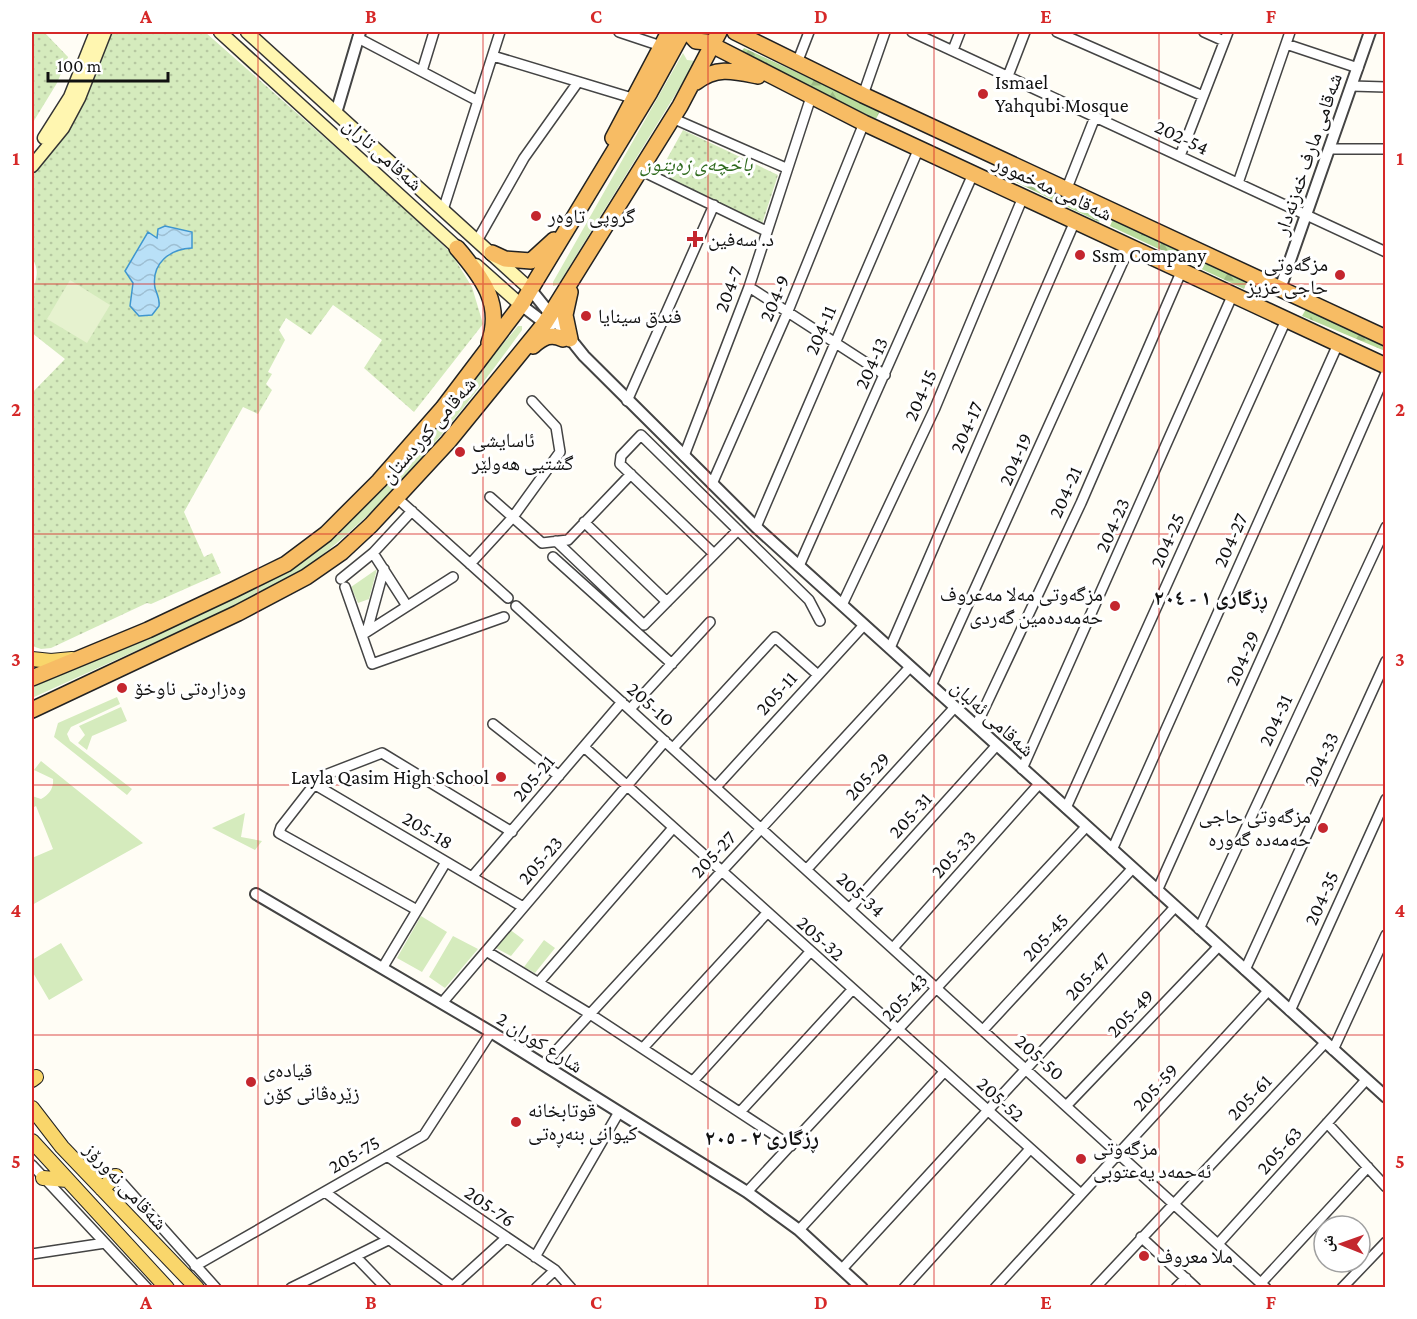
<svg xmlns="http://www.w3.org/2000/svg" width="1417" height="1319" font-family="'Crimson Pro','Noto Naskh Arabic',serif">
	<style>
		.grass { fill: #d5ebbd }
		.forest { fill: url(#forest-firs) }
		.park { fill: url(#park-dots) }
		.pitch { fill: #e6f2cf }
		.water { fill: url(#water-waves); stroke: #3f96cf; stroke-width: 1.5 }
		.lines { fill: none; stroke-linecap: round; stroke-linejoin: round }
		.minor-casing { stroke: #444; stroke-width: 12 }
		.tertiary-casing { stroke: #444; stroke-width: 14 }
		.secondary-casing { stroke: #333; stroke-width: 15 }
		.primary-casing { stroke: #222; stroke-width: 16 }
		.trunk-casing { stroke: #222; stroke-width: 18 }
		.minor { stroke: #fff; stroke-width: 9 }
		.tertiary { stroke: #fff; stroke-width: 10 }
		.secondary { stroke: #fff6b0; stroke-width: 12 }
		.primary { stroke: #f9d66b; stroke-width: 14 }
		.trunk { stroke: #f7bc64; stroke-width: 15 }
		.grid { fill: none; stroke: #d62828; stroke-width: 1.5; stroke-opacity: 0.55 }
		.poi-dot { fill: #c4262e; stroke: #fff; stroke-width: 2 }
		.labels { text-anchor: middle; stroke-width: 6; stroke-linejoin: round; paint-order: stroke }
		.poi-label { font-size: 20px; fill: #111; stroke: #fff; text-anchor: start }
		.street-label { font-size: 20px; fill: #111; stroke: #fff }
		.park-label { font-size: 20px; font-style: italic; fill: #2f6b1f; stroke: #fff }
		.neighbourhood-label { font-size: 21px; font-weight: bold; fill: #111; stroke: #fff }
		.neatline { fill: none; stroke: #d62828; stroke-width: 2 }
		.grid-label { font-size: 20px; text-anchor: middle; font-weight: bold; fill: #d62828 }
	</style>
	<defs>
		<pattern id="forest-firs" width="22" height="20" patternUnits="userSpaceOnUse" patternTransform="scale(1.5)"><rect width="22" height="20" fill="#b9dc9c"/><path d="M5 1l3.5 6h-7zM16 11l3.5 6h-7z" fill="#9ebc85"/></pattern>
		<pattern id="park-dots" width="8" height="8" patternUnits="userSpaceOnUse" patternTransform="scale(1.5)"><rect width="8" height="8" fill="#d5ebbd"/><path d="M2 2h.1M6 6h.1" fill="none" stroke="#b6c8a1" stroke-width="1.8" stroke-linecap="round"/></pattern>
		<pattern id="water-waves" width="16" height="10" patternUnits="userSpaceOnUse" patternTransform="scale(1.5)"><rect width="16" height="10" fill="#b9e0f7"/><path d="M0 5q4-4 8 0t8 0" fill="none" stroke="#9ebfd3"/></pattern>
	</defs>
	<rect width="100%" height="100%" fill="#fffdf5"/>
	<!-- grass -->
	<path class="grass" d="M683,53L687,60L696,61L558,285L553,286V282Z
		M518,326H522V330C461,414 382,516 295,575C262,596 225,611 189,627C136,651 84,674 32,698V685L287,567L461,394Z
		M377,569L369,599L358,603L351,587Z
		M117,697L120,704L71,727L67,734L70,741L132,789L127,795L54,737L58,723Z
		M121,707L127,721L92,736L87,750L78,743L85,735L79,726Z
		M41,761L143,843L32,905V858L53,849L36,806L32,808V796L41,799C49,795 54,788 53,779L34,770Z
		M245,813L241,837L262,841L255,850L212,828Z
		M421,916L447,932L422,972L397,958Z
		M509,929L524,940L511,956L494,947Z
		M453,936L478,949L445,988L429,977Z
		M544,940L555,948L535,973L524,967Z
		M61,943L83,980L49,1000L32,971V960Z"/>
	<!-- forest -->
	<path class="forest" d="M744,48L880,111L876,119L740,54Z
		M1003,167L1103,214L1099,222L999,174Z
		M1113,219L1247,281L1244,289L1110,226Z
		M1306,309L1385,347V351L1302,316Z"/>
	<!-- park -->
	<path class="park" d="M32,32H44L68,57L57,83L32,124Z
		M112,32H205L403,207L451,253L472,287L483,324L414,412L364,368L382,340L333,305L311,335L286,318L279,330L285,340L268,372L272,374L266,384L272,390L258,414L243,407L184,512L204,557L212,553L221,573L151,604L147,603L51,648L41,649L32,646V393L65,359L32,333C32,321 29,305 32,294C35,280 41,272 32,258V168L90,89Z
		M683,130L778,175L762,224L658,175Z"/>
	<!-- pitch -->
	<path class="pitch" d="M70,280L110,305L87,343L47,319Z"/>
	<!-- water -->
	<path class="water" d="M165,226L192,232V248C170,249 151,263 155,288C157,294 160,299 159,306L152,315L139,316L130,306L133,283L125,271L148,232L157,238L158,229Z"/>
	<g class="lines">
		<!-- minor casing -->
		<g class="minor-casing">
			<path id="minor" d="M619,32L661,46
				M912,32L1386,252
				M1057,32L1203,96
				M1204,32L1224,41
				M358,38L478,101
				M1286,44L1358,68
				M953,50L960,32
				M493,56L632,98
				M797,63L809,32
				M422,71L434,32
				M1008,76L1025,32
				M1351,86L1386,87
				M863,95L885,32
				M672,118L786,168
				M1329,149H1386
				M1180,156L1228,32
				M640,170L766,231
				M1238,183L1290,32
				M1067,188L1095,117
				M443,210L500,32
				M477,241L524,158L578,82
				M749,287L885,375
				M627,401L714,205
				M684,456L749,287L811,97
				M712,484L788,311L864,123
				M490,497L542,543L568,540L631,474
				M397,498L508,598
				M584,522L667,602
				M756,527L919,148
				M556,541L644,625L738,530
				M373,553L407,606
				M714,554L620,464L621,456L641,435L809,600L820,621
				M553,557L672,664
				M470,564L513,517L560,452L556,427L532,401
				M799,566L973,174
				M341,579L373,553L412,511
				M345,587L372,664L504,617
				M842,605L935,408L1023,197
				M516,606L1266,1288
				M367,631L384,569
				M362,635L453,577
				M890,648L1075,221
				M931,686L1130,246
				M630,709L710,622
				M493,724L559,776
				M976,726L1081,503L1182,270
				M584,747L1081,1194
				M673,748L775,637L818,675
				M1022,769L1233,294
				M314,784L523,907
				M716,787L864,625
				M1066,808L1286,320
				M1112,850L1338,344
				M807,869L955,707
				M472,877L622,702
				M1157,891L1274,630L1386,373
				M850,908L997,745
				M417,910L279,833L281,827L320,777L382,753L512,832
				M1199,929L1386,527
				M893,948L1039,784
				M486,951L590,1014L791,1146
				M383,967L446,862
				M1245,970L1386,661
				M539,982L673,828
				M442,1003L665,741
				M1290,1011L1386,799
				M984,1029L1132,869
				M643,1048L767,913
				M1333,1050L1386,935
				M543,1065L910,667
				M693,1081L810,952
				M1067,1105L1219,946
				M740,1112L852,990
				M1327,1123L1386,1187
				M387,1156L555,1270L571,1288
				M32,1165L147,1288
				M114,1174L216,1288
				M325,1192L452,1286
				M747,1192L1086,827
				M799,1230L944,1072
				M1141,1237L1196,1288
				M1218,1244L1366,1080
				M32,1254L105,1243
				M356,1257L386,1288
				M535,1257L619,1112
				M195,1266L424,1135L491,1032
				M842,1269L1175,907
				M1261,1283L1368,1167
				M291,1288L388,1240
				M451,1288L506,1238
				M536,1288L555,1270
				M904,1288L1030,1149
				M995,1288L1268,991
				M1095,1288L1325,1043
				M1176,1288L1186,1278
				M1342,1288L1386,1242"/>
		</g>
		<!-- tertiary casing -->
		<g class="tertiary-casing">
			<path id="tertiary" d="M336,113L360,32
				M1280,289L1370,32
				M531,290L584,356L756,527L1386,1097
				M521,305L550,327
				M256,894L491,1032L747,1192L799,1230L862,1288"/>
		</g>
		<!-- secondary casing -->
		<g class="secondary-casing">
			<path id="secondary" d="M220,32L463,253
				M247,32L531,290
				M44,138L70,97L96,32
				M32,166L63,128L79,98L105,32
				M476,265L521,305"/>
		</g>
		<!-- primary casing -->
		<g class="primary-casing">
			<path id="primary" d="M32,659L51,661L72,659
				M32,1080L36,1077
				M32,1108L62,1147L197,1288
				M32,1141L167,1288
				M43,1178L67,1180
				M102,1189L116,1176"/>
		</g>
		<!-- trunk casing -->
		<g class="trunk-casing">
			<path id="trunk" d="M688,32L696,41L706,42L864,123L1386,366
				M735,32L863,95L1386,338
				M696,82C717,66 734,71 758,76
				M613,138L669,32
				M457,248C482,277 503,304 489,343
				M492,253L505,259L531,261L554,240
				M570,292L565,315L570,339
				M533,346C543,337 551,333 563,339
				M32,678L148,630L233,590L286,564L326,534L379,481L443,408L521,305L650,92L683,32
				M32,710L238,613L306,577L342,552L371,525L448,442L545,323L680,106L719,32"/>
		</g>
		<!-- minor -->
		<use href="#minor" class="minor"/>
		<!-- tertiary -->
		<use href="#tertiary" class="tertiary"/>
		<!-- secondary -->
		<use href="#secondary" class="secondary"/>
		<!-- primary -->
		<use href="#primary" class="primary"/>
		<!-- trunk -->
		<use href="#trunk" class="trunk"/>
	</g>
	<!-- grid -->
	<path class="grid" d="M258,32V1288M483,32V1288M708,32V1288M934,32V1288M1159,32V1288M32,284H1386M32,534H1386M32,785H1386M32,1035H1386"/>
	<!-- markers -->
	<g class="poi-dot">
		<circle cx="983" cy="94" r="6"/>
		<circle cx="536" cy="216" r="6"/>
		<path d="M692 230h6v6h6v6h-6v6h-6v-6h-6v-6h6z"/>
		<circle cx="1080" cy="255" r="6"/>
		<circle cx="1340" cy="275" r="6"/>
		<circle cx="586" cy="316" r="6"/>
		<circle cx="460" cy="452" r="6"/>
		<circle cx="1115" cy="606" r="6"/>
		<circle cx="122" cy="688" r="6"/>
		<circle cx="501" cy="777" r="6"/>
		<circle cx="1323" cy="828" r="6"/>
		<circle cx="251" cy="1082" r="6"/>
		<circle cx="516" cy="1122" r="6"/>
		<circle cx="1081" cy="1159" r="6"/>
		<circle cx="1144" cy="1256" r="6"/>
	</g>
	<g class="labels">
		<!-- poi labels -->
		<g class="poi-label">
			<text x="995" y="89">Ismael<tspan x="995" dy="23">Yahqubi Mosque</tspan></text>
			<text x="548" y="223">گروپی تاوەر</text>
			<text x="708" y="246">د. سەفین</text>
			<text x="1092" y="262">Ssm Company</text>
			<text x="1328" y="271" text-anchor="end">مزگەوتی<tspan x="1328" dy="23">حاجی عزیز</tspan></text>
			<text x="598" y="323">فندق سينايا</text>
			<text x="472" y="447">ئاسایشی<tspan x="472" dy="23">گشتیی هەولێر</tspan></text>
			<text x="1103" y="601" text-anchor="end">مزگەوتی مەلا مەعروف<tspan x="1103" dy="23">حەمەدەمین گەردی</tspan></text>
			<text x="134" y="695">وەزارەتی ناوخۆ</text>
			<text x="489" y="784" text-anchor="end">Layla Qasim High School</text>
			<text x="1311" y="823" text-anchor="end">مزگه‌وتی حاجی<tspan x="1311" dy="23">حه‌مه‌ده‌ گه‌وره</tspan></text>
			<text x="263" y="1077">قیادەی<tspan x="263" dy="23">زێرەڤانی کۆن</tspan></text>
			<text x="528" y="1117">قوتابخانە<tspan x="528" dy="23">کیوانی بنەڕەتی</tspan></text>
			<text x="1093" y="1155">مزگەوتی<tspan x="1093" dy="23">ئەحمەد یەعتوبی</tspan></text>
			<text x="1156" y="1263">ملا معروف</text>
		</g>
		<!-- street labels -->
		<g class="street-label">
			<text transform="translate(1182 137) rotate(25)" y="7">202-54</text>
			<text transform="translate(383 154) rotate(42)" y="7">شەقامی تاران</text>
			<text transform="translate(1308 154) rotate(-71)" y="7">شەقامی مارف خەزنەدار</text>
			<text transform="translate(1053 188) rotate(25)" y="7">شەقامی مەخموور</text>
			<text transform="translate(728 289) rotate(-70)" y="7">204-7</text>
			<text transform="translate(774 298) rotate(-67)" y="7">204-9</text>
			<text transform="translate(820 330) rotate(-67)" y="7">204-11</text>
			<text transform="translate(871 363) rotate(-66)" y="7">204-13</text>
			<text transform="translate(920 395) rotate(-66)" y="7">204-15</text>
			<text transform="translate(966 427) rotate(-66)" y="7">204-17</text>
			<text transform="translate(428 430) rotate(-49)" y="7">شەقامی کوردستان</text>
			<text transform="translate(1015 459) rotate(-66)" y="7">204-19</text>
			<text transform="translate(1065 492) rotate(-66)" y="7">204-21</text>
			<text transform="translate(1112 525) rotate(-66)" y="7">204-23</text>
			<text transform="translate(1167 540) rotate(-66)" y="7">204-25</text>
			<text transform="translate(1230 540) rotate(-66)" y="7">204-27</text>
			<text transform="translate(1242 658) rotate(-66)" y="7">204-29</text>
			<text transform="translate(776 693) rotate(-48)" y="7">205-11</text>
			<text transform="translate(651 704) rotate(42)" y="7">205-10</text>
			<text transform="translate(993 718) rotate(42)" y="7">شەقامی ئەلبان</text>
			<text transform="translate(1275 720) rotate(-65)" y="7">204-31</text>
			<text transform="translate(1321 759) rotate(-65)" y="7">204-33</text>
			<text transform="translate(867 776) rotate(-48)" y="7">205-29</text>
			<text transform="translate(533 778) rotate(-50)" y="7">205-21</text>
			<text transform="translate(910 815) rotate(-48)" y="7">205-31</text>
			<text transform="translate(428 830) rotate(31)" y="7">205-18</text>
			<text transform="translate(713 854) rotate(-47)" y="7">205-27</text>
			<text transform="translate(953 854) rotate(-48)" y="7">205-33</text>
			<text transform="translate(540 860) rotate(-49)" y="7">205-23</text>
			<text transform="translate(861 894) rotate(42)" y="7">205-34</text>
			<text transform="translate(1321 898) rotate(-66)" y="7">204-35</text>
			<text transform="translate(1045 937) rotate(-47)" y="7">205-45</text>
			<text transform="translate(821 938) rotate(42)" y="7">205-32</text>
			<text transform="translate(1087 976) rotate(-48)" y="7">205-47</text>
			<text transform="translate(904 997) rotate(-47)" y="7">205-43</text>
			<text transform="translate(1130 1013) rotate(-46)" y="7">205-49</text>
			<text transform="translate(540 1042) rotate(32)" y="7">شارع كوران 2</text>
			<text transform="translate(1040 1057) rotate(42)" y="7">205-50</text>
			<text transform="translate(1155 1087) rotate(-47)" y="7">205-59</text>
			<text transform="translate(1249 1097) rotate(-46)" y="7">205-61</text>
			<text transform="translate(1001 1099) rotate(42)" y="7">205-52</text>
			<text transform="translate(1279 1150) rotate(-48)" y="7">205-63</text>
			<text transform="translate(354 1154) rotate(-30)" y="7">205-75</text>
			<text transform="translate(126 1186) rotate(47)" y="7">شەقامی نەورۆز</text>
			<text transform="translate(490 1206) rotate(35)" y="7">205-76</text>
		</g>
		<!-- park labels -->
		<g class="park-label">
			<text x="696" y="171">باخچەی زەیتون</text>
		</g>
		<!-- neighbourhood labels -->
		<g class="neighbourhood-label">
			<text x="1211" y="605">ڕزگاری ١ - ٢٠٤</text>
			<text x="762" y="1145">ڕزگاری ٢ - ٢٠٥</text>
		</g>
	</g>
	<!-- border -->
	<rect width="1417" height="1319" fill="none" stroke="#ffffff" stroke-width="66"/>
	<!-- north arrow -->
	<g transform="translate(1342 1244) rotate(271)"><circle r="28" fill="#ffffff" stroke="#a0a0a0" stroke-width="1.5"/>
	<path d="M0-4.5L10 22L0 15L-10 22Z" fill="#c4262e"/>
	<text y="-9" font-size="16" font-weight="bold" text-anchor="middle" fill="#111111">ش</text>
	</g>
	<!-- scale -->
	<path d="M48 72v9h120v-9" fill="none" stroke="#111111" stroke-width="3"/>
	<text x="57" y="72" font-size="18" fill="#111111" stroke="#ffffff" stroke-width="4.5" paint-order="stroke">100 m</text>
	<rect x="33" y="33" width="1351" height="1253" class="neatline"/>
	<g class="grid-label">
		<text x="146" y="23">A</text>
		<text x="371" y="23">B</text>
		<text x="596" y="23">C</text>
		<text x="821" y="23">D</text>
		<text x="1046" y="23">E</text>
		<text x="1271" y="23">F</text>
		<text x="16" y="165">1</text>
		<text x="1400" y="165">1</text>
		<text x="16" y="416">2</text>
		<text x="1400" y="416">2</text>
		<text x="16" y="666">3</text>
		<text x="1400" y="666">3</text>
		<text x="16" y="917">4</text>
		<text x="1400" y="917">4</text>
		<text x="16" y="1168">5</text>
		<text x="1400" y="1168">5</text>
		<text x="146" y="1309">A</text>
		<text x="371" y="1309">B</text>
		<text x="596" y="1309">C</text>
		<text x="821" y="1309">D</text>
		<text x="1046" y="1309">E</text>
		<text x="1271" y="1309">F</text>
	</g>
</svg>
